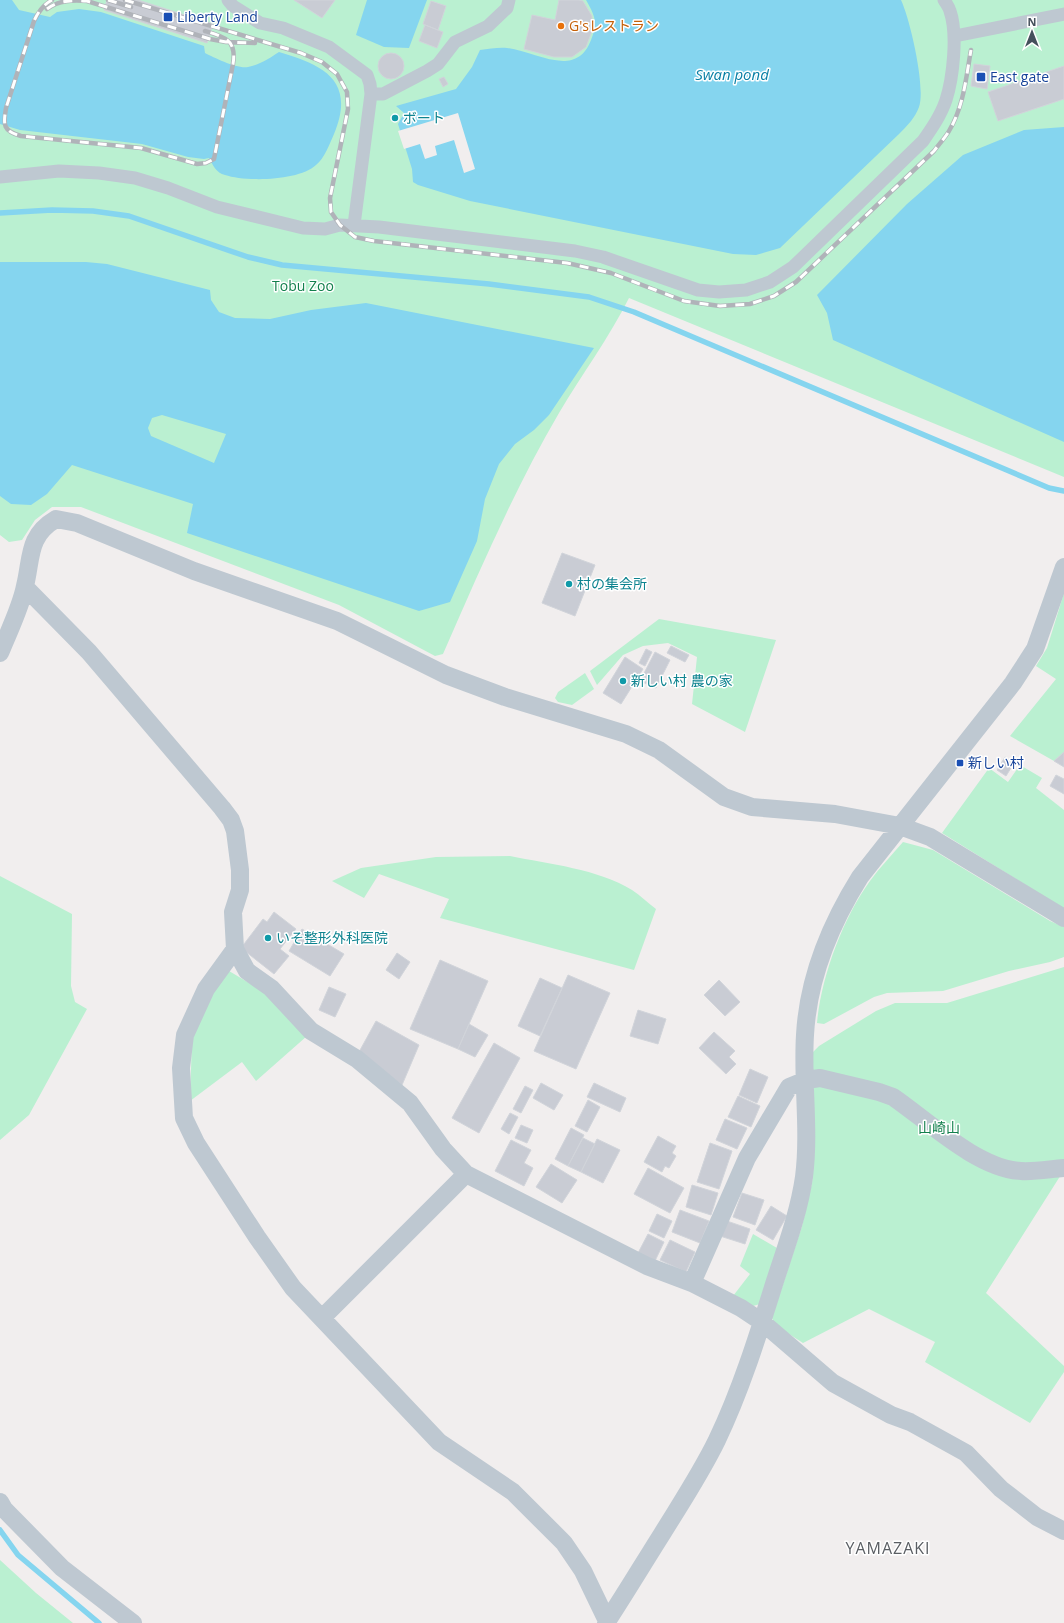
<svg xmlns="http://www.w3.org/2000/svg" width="1064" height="1623" font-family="'Open Sans','Noto Sans JP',sans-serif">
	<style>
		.green { fill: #baf0d1 }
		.water { fill: #85d5ef; fill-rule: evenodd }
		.pier { fill: #f1eeee }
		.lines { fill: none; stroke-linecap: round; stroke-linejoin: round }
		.stream { stroke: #85d5ef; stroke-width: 5.5 }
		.building { fill: #c9ccd4; stroke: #d1d4da }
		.pedestrian { stroke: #bec8d1; stroke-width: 13 }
		.minor { stroke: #bec8d1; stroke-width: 18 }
		.rail-casing { stroke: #b0b3b9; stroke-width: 4.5 }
		.rail { stroke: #fff; stroke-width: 3; stroke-dasharray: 9; stroke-linecap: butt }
		.transit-dot { fill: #1a4fb4; stroke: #fff; stroke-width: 1.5 }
		.food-dot { fill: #e8710a; stroke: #fff; stroke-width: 1.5 }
		.culture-dot { fill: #0f9aa8; stroke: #fff; stroke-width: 1.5 }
		.labels { text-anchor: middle; stroke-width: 3; stroke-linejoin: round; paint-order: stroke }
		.transit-label { font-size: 14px; fill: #164399; stroke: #fff; text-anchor: start }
		.food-label { font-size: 14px; fill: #c56008; stroke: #fff; text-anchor: start }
		.culture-label { font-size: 14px; fill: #0d838f; stroke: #fff; text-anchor: start }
		.park-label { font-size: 14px; fill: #13804d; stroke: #fff }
		.water-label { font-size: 15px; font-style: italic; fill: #087fa5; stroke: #fff }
		.quarter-label { font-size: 16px; letter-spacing: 1px; fill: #5a5e63; stroke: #fff }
	</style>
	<rect width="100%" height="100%" fill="#f1eeee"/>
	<!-- green -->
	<path class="green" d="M0,0H1064V477L629,298C609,338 582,374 559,413C514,490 479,572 443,654L435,656L339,605L81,507H52L35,520L22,540L9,542L0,535Z
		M1064,593V752L1054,761L1010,736L1056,679L1036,666L1047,648Z
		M659,619L776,640L745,732L692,704L697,657L668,643L643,646L623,655L597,685L590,671Z
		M585,673L594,689L572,705L558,702L555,698L558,692Z
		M1020,765L1042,778L1036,788L1064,810V909L942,833L989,768L1008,782Z
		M903,842L933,850L1050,921L1064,927V957L1050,962L1009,971L943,991L887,993L874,997L824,1024L817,1023C821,977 843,918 870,881C880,867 892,855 903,842Z
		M510,856C549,864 598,869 632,890C640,895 648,903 656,909L634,970L440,918L449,899L379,874L364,898L332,881L361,868L436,857Z
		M0,876L72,914L71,986L75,1002L87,1009L29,1115L0,1140Z
		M1064,967V1170L986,1293L1064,1366V1372L1030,1423L925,1362L935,1342L869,1309L803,1343L775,1325L772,1318L802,1226L812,1183L814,1161L810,1055L819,1046L876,1011L895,1003H947Z
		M229,971L271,996L307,1036L256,1081L242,1062L190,1101L192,1038L211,993Z
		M753,1234L777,1248L760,1304L753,1306L733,1296L750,1274L740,1266Z
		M0,1560L36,1593L73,1623H0Z"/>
	<!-- water -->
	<path class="water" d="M0,0H12L19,10L50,17L57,12L79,9L101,12L204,46L205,53C215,58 237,69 248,67C259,65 270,58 279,52C324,65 356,81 334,134C330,143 324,159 316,165C299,181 246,182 225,175C216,173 213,165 209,158L204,159L188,157L142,144L20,130L0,124Z
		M367,0H427L409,48L384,47L356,35Z
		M586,0H901C910,19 926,88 919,107C915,118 907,126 899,134L780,248L756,255L733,254L470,201L418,185L413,182L412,169L398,124L404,113L396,106L456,89L472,67L480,50C489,49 499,47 507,48C535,51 576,80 591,40C598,22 595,16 586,0Z
		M1064,127V442L833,340L827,313L817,295L907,204L963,155L1024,130Z
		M0,262H86L107,264L210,290L211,300L219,312L235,318L270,319L311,310L366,303L594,348L549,415L534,430L515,444L499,464L485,499L477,541L450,602L419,611L187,533L193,504L72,465L47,494L31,505L11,504L0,496ZM162,415L226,434L214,463L151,436L148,428L152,418Z"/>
	<!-- pier -->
	<path class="pier" d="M458,113L475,169L464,173L454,140L435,146L437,155L425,159L420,144L404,149L398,131Z"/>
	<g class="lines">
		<!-- stream -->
		<path class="stream" d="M0,213L52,210L93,211L129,216L248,257L282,265L489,284L589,297L634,312L1049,488L1064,491
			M0,1530L18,1555L99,1623"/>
	</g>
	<!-- building -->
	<path class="building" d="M107,0H138L213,24L207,43L104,10Z
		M294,0H335L322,18Z
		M559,0H579L583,1L592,16V31L586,47L572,57H554L524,49L532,15L555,20Z
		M431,1L446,6L438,30L423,24Z
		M425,25L443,32L437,48L419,41Z
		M378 66a13 13 0 1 1 26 0a13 13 0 1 1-26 0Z
		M974,64L990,66L987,89L971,86Z
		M1064,66V99L998,121L988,92Z
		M444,77L448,84L443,87L439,79Z
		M562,553L595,565L575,616L542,603Z
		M671,646L689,655L685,662L667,653Z
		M646,649L652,652L645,666L639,663Z
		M655,652L670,660L656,688L640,681Z
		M625,657L643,669L621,704L603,693Z
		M1064,752V767L1054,761Z
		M1005,757L1014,763L1006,776L997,770Z
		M1056,775L1064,779V794L1050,786Z
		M274,912L296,929L280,949L289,956L274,974L241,948L263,919L267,922Z
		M302,929L344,954L330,976L289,951Z
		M397,953L410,962L399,979L386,970Z
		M440,960L488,981L458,1049L410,1029Z
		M568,975L610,993L576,1069L534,1051Z
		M540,978L562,988L540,1036L518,1026Z
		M719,980L740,1002L725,1016L704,995Z
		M329,987L346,994L335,1017L319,1010Z
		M638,1010L666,1019L658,1044L630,1036Z
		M376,1021L419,1045L402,1085L359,1052Z
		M469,1024L488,1035L475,1057L458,1049Z
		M714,1032L735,1051L729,1057L736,1064L726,1074L699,1048Z
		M494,1043L520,1058L479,1133L452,1118Z
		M750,1069L768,1077L757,1103L739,1095Z
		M541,1083L563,1095L554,1110L533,1098Z
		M594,1083L626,1098L620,1112L587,1097Z
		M525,1086L533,1090L521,1113L513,1109Z
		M738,1096L760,1106L751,1127L728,1117Z
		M588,1100L600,1107L587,1132L575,1126Z
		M510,1113L518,1117L509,1134L501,1129Z
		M725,1119L747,1128L737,1149L716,1140Z
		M521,1125L533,1130L527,1143L515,1138Z
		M571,1128L584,1135L568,1166L555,1159Z
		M658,1136L676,1146L672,1153L676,1156L669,1168L665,1166L662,1172L644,1162Z
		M583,1138L595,1144L581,1172L568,1166Z
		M597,1139L620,1150L603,1183L581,1172Z
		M511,1140L531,1150L524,1163L533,1168L524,1186L495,1171Z
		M710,1143L732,1151L719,1189L697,1182Z
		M551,1164L577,1180L562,1203L536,1187Z
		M648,1168L684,1188L670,1213L634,1194Z
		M692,1185L718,1193L711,1215L686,1207Z
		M742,1193L764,1200L755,1225L733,1217Z
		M771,1206L787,1216L773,1240L756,1230Z
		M680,1210L709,1221L700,1243L672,1232Z
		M657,1214L672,1221L664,1238L649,1231Z
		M724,1220L750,1229L745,1244L720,1236Z
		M648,1234L664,1242L654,1263L637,1255Z
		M670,1240L695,1252L686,1272L660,1260Z"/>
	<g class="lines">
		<!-- pedestrian -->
		<path class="pedestrian" d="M228,0L233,6L260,23L283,28L329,47L367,75L370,84L371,94L354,225
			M955,36L1064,14
			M371,94H383L427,71L438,64L455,42L488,26L507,8L509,0
			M0,177L59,171L99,173L135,178L168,188L217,207L303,228L325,229L340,225L379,227L575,251L603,257L698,290L719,292L746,290L770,282L793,267L923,141C932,128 941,115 946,100C953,78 958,34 950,11C949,7 946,3 944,0"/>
		<!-- minor -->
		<path class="minor" d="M25,587L89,652L222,808L231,820L235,831L240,870V890L233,912L235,949L247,971L271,988L311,1031L357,1059L410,1103L443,1149L466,1174L647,1266L692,1283L741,1308L762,1322L833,1383L891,1415L910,1422L966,1453L1001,1489L1037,1517L1064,1531
			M0,653C8,633 21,607 25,586C32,558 27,536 56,519L77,523L194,571L337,621L446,675L505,697L626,734L659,750L724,797L752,807L835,814L900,826L930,837L1064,918
			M235,949L206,989L185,1035L181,1068L184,1118L196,1143L257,1237L293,1288L439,1442L513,1492L564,1543L583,1571L608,1623
			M692,1283L747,1158L789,1087L806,1080L820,1078L879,1092L893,1097C928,1121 978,1169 1021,1171C1035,1172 1050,1169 1064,1168
			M322,1318L466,1174
			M0,1502L4,1509L62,1568L133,1623
			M606,1623C625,1594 643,1564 662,1534C681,1503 701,1473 717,1440C741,1390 758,1335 775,1281C786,1247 799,1212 804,1177C810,1130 802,1082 805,1035C808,979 830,925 860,877L1013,683L1035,649L1064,567"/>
		<!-- rail casing -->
		<g class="rail-casing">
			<path id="rail" d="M52,0C43,5 38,12 34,21L6,108C3,125 3,131 21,136L141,148L197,164L206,163L214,159L233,64C237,40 225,37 205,31
				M108,0L131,7
				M125,0L301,53L322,62L337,74L347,92L348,109L330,198L331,212L340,225L355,237L374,241L567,263L611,273L684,301L720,306L750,304L774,296L796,282L934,151C939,144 945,138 949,131C964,106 966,77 971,50
				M47,9C59,0 73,0 87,1L210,39L226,42L255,43"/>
		</g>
		<!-- rail -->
		<use href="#rail" class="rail"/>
	</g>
	<!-- markers -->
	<g class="transit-dot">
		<rect x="163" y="12" width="10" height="10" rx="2"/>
		<rect x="976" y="72" width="10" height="10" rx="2"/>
		<rect x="956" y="759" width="8" height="8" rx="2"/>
	</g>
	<circle class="food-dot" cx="561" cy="26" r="4"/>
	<g class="culture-dot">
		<circle cx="395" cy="118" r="4"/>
		<circle cx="569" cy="584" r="4"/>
		<circle cx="623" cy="681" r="4"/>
		<circle cx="268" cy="938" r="4"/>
	</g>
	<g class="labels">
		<!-- transit labels -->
		<g class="transit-label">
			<text x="177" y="22">Liberty Land</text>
			<text x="990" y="82">East gate</text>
			<text x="968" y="768">新しい村</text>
		</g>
		<!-- food labels -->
		<g class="food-label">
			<text x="569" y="31">G'sレストラン</text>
		</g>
		<!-- culture labels -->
		<g class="culture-label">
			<text x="403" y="123">ボート</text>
			<text x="577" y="589">村の集会所</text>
			<text x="631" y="686">新しい村 農の家</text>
			<text x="276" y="943">いそ整形外科医院</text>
		</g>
		<!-- park labels -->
		<g class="park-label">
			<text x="303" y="291">Tobu Zoo</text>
			<text x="939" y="1133">山崎山</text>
		</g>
		<!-- water labels -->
		<g class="water-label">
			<text x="732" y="80">Swan pond</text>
		</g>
		<!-- quarter labels -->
		<g class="quarter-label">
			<text x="888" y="1554">YAMAZAKI</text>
		</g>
	</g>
	<!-- north arrow -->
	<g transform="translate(1032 32)" stroke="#ffffff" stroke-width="3" paint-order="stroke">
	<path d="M0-3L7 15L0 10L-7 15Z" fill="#45505c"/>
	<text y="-6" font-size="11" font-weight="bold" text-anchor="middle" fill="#45505c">N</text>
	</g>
</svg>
